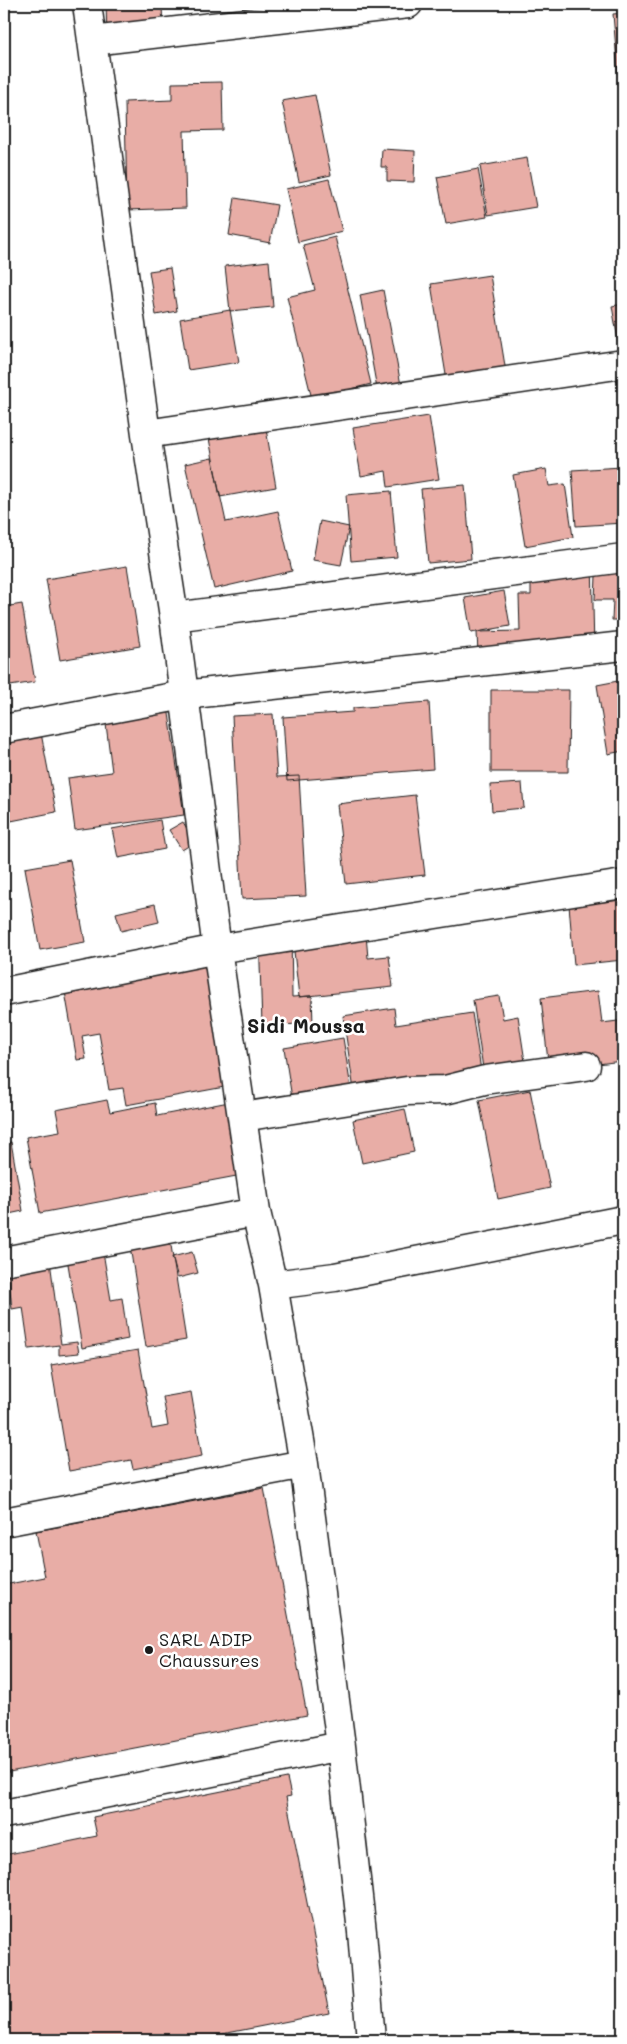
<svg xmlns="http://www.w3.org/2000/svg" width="627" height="2044" font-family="Mali,sans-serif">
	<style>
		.building { fill: #e8ada6; stroke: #1c1c1c }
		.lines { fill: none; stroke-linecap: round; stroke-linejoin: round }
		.street-casing { stroke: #1c1c1c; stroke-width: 31 }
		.street { stroke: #fff; stroke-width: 28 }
		.poi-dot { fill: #1c1c1c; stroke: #fff; stroke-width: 2 }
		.labels { text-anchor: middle; stroke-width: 5; stroke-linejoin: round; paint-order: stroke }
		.poi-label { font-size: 18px; fill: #1c1c1c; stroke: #fff; text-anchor: start }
		.quarter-label { font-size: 20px; font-weight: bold; fill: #1c1c1c; stroke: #fff }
	</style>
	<rect width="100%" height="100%" fill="#fff"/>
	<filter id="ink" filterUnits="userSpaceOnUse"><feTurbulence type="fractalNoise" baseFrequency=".02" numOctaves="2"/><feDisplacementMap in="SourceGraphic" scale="10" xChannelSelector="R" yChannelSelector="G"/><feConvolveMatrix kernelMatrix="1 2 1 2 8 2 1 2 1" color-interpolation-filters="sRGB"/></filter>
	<g filter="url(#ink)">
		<!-- building -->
		<path class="building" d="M106,4H162L163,34L107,36Z
			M623,13V73L618,74L613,14Z
			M222,82L223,130L184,131L186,208L127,210L125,102L172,100V83Z
			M315,95L331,175L299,182L282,101Z
			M382,149L415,151L414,182L387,181V167H381Z
			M527,158L536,207L488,215L480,166Z
			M478,169L487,217L446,224L437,177Z
			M329,179L342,231L298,242L286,189Z
			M235,198L277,205L270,243L229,235Z
			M617,230H623V244H619Z
			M335,237L371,384L312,399L287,297L315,290L303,245Z
			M269,261L273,307L230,311L225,266Z
			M170,268L177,311L156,315L149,271Z
			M490,275L506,372L447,381L431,284Z
			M383,290L401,385L377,389L360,295Z
			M623,304V356L621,357L612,306Z
			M230,310L239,362L188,370L180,319Z
			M429,416L439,479L388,487L386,471L361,476L353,428Z
			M265,423L276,487L220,497L208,433Z
			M212,458L226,522L278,511L292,571L214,589L185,464Z
			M622,467L623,523L576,526L572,470Z
			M546,469L549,486L565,484L573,537L525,546L513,475Z
			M465,485L471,559L428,563L421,489Z
			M391,491L397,557L351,561L346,495Z
			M320,521L349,527L341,565L313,560Z
			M597,553L623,554V620H612L613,600H595Z
			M592,559L594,651L478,654L477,632L520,631L519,595H531V560Z
			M127,566L140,646L60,660L46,579Z
			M504,591L510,626L471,633L465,598Z
			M22,604L35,682L4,687V607Z
			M623,680V751L608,754L597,685Z
			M491,690H569L568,772H491Z
			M167,700L184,815L75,830L68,778L112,772L104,708Z
			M429,702L433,769L287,781L283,717L353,712V708Z
			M273,714L277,777L299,776L306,896L242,899L232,716Z
			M41,733L56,812L11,821L10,815L4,816V741Z
			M522,783L524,808L492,811L490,785Z
			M415,795L425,875L346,884L337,804Z
			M160,820L165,849L118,858L112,829Z
			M183,822L195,842L182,850L169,830Z
			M70,860L85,942L40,950L25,868Z
			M623,900V960L574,965L569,905Z
			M155,904L159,922L121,931L116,913Z
			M291,932L292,997L312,996L313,1024L262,1025L259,933Z
			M366,935L368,958L389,956L393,987L299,997L293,942Z
			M208,960L230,1086L126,1105L123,1088L109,1090L99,1033L82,1036L86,1059L77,1060L64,986Z
			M598,991L602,1023L618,1021L622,1061L549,1070L541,998Z
			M499,996L503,1019L518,1016L526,1068L484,1075L473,1000Z
			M394,1008L396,1025L472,1013L482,1077L355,1097L343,1016Z
			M343,1038L354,1107L295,1117L284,1048Z
			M530,1090L550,1188L498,1199L479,1100Z
			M107,1100L110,1112L155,1103L157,1116L234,1101L247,1174L40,1213L26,1137L60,1131L56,1110Z
			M405,1109L414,1152L362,1163L353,1120Z
			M11,1142L23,1211L4,1215V1143Z
			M169,1233L186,1340L146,1347L129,1240Z
			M101,1240L111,1300L122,1298L128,1339L82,1348L65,1246Z
			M48,1246L61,1344L77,1342L79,1353L59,1355V1345L29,1349L23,1307L12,1309L6,1252Z
			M192,1252L198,1273L178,1278L172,1257Z
			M138,1350L152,1429L168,1426L163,1397L191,1392L202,1456L133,1469L131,1460L69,1471L51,1365Z
			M264,1488L307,1715L4,1773V1585L45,1577L36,1531Z
			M287,1778L291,1796L286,1797L329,2013L192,2040H4V1855L97,1836L93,1817Z"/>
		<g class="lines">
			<!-- street casing -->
			<g class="street-casing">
				<path id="street" d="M87,4L146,434L174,617L217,949L242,1117L256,1212L273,1285L304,1464L341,1746L362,1932L371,2040
					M92,41L408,4
					M146,434L623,364
					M174,617L623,558
					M4,729L184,695L623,646
					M4,992L217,949L623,884
					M242,1117L407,1091L445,1090L485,1080L586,1066
					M4,1261L256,1212
					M273,1285L335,1277L623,1220
					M4,1522L304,1464
					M4,1814L341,1746"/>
			</g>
			<!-- street -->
			<use href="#street" class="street"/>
		</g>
	</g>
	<!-- markers -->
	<circle class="poi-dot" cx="149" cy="1650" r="5"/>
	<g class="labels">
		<!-- poi labels -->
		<g class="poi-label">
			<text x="159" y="1646">SARL ADIP<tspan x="159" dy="21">Chaussures</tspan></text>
		</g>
		<!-- quarter labels -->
		<g class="quarter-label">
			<text x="306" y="1033">Sidi Moussa</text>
		</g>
	</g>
	<!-- margin -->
	<rect width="627" height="2044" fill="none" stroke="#fff" stroke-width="20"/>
	<rect x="10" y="10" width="607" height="2024" fill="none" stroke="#1c1c1c" stroke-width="2" filter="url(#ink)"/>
</svg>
